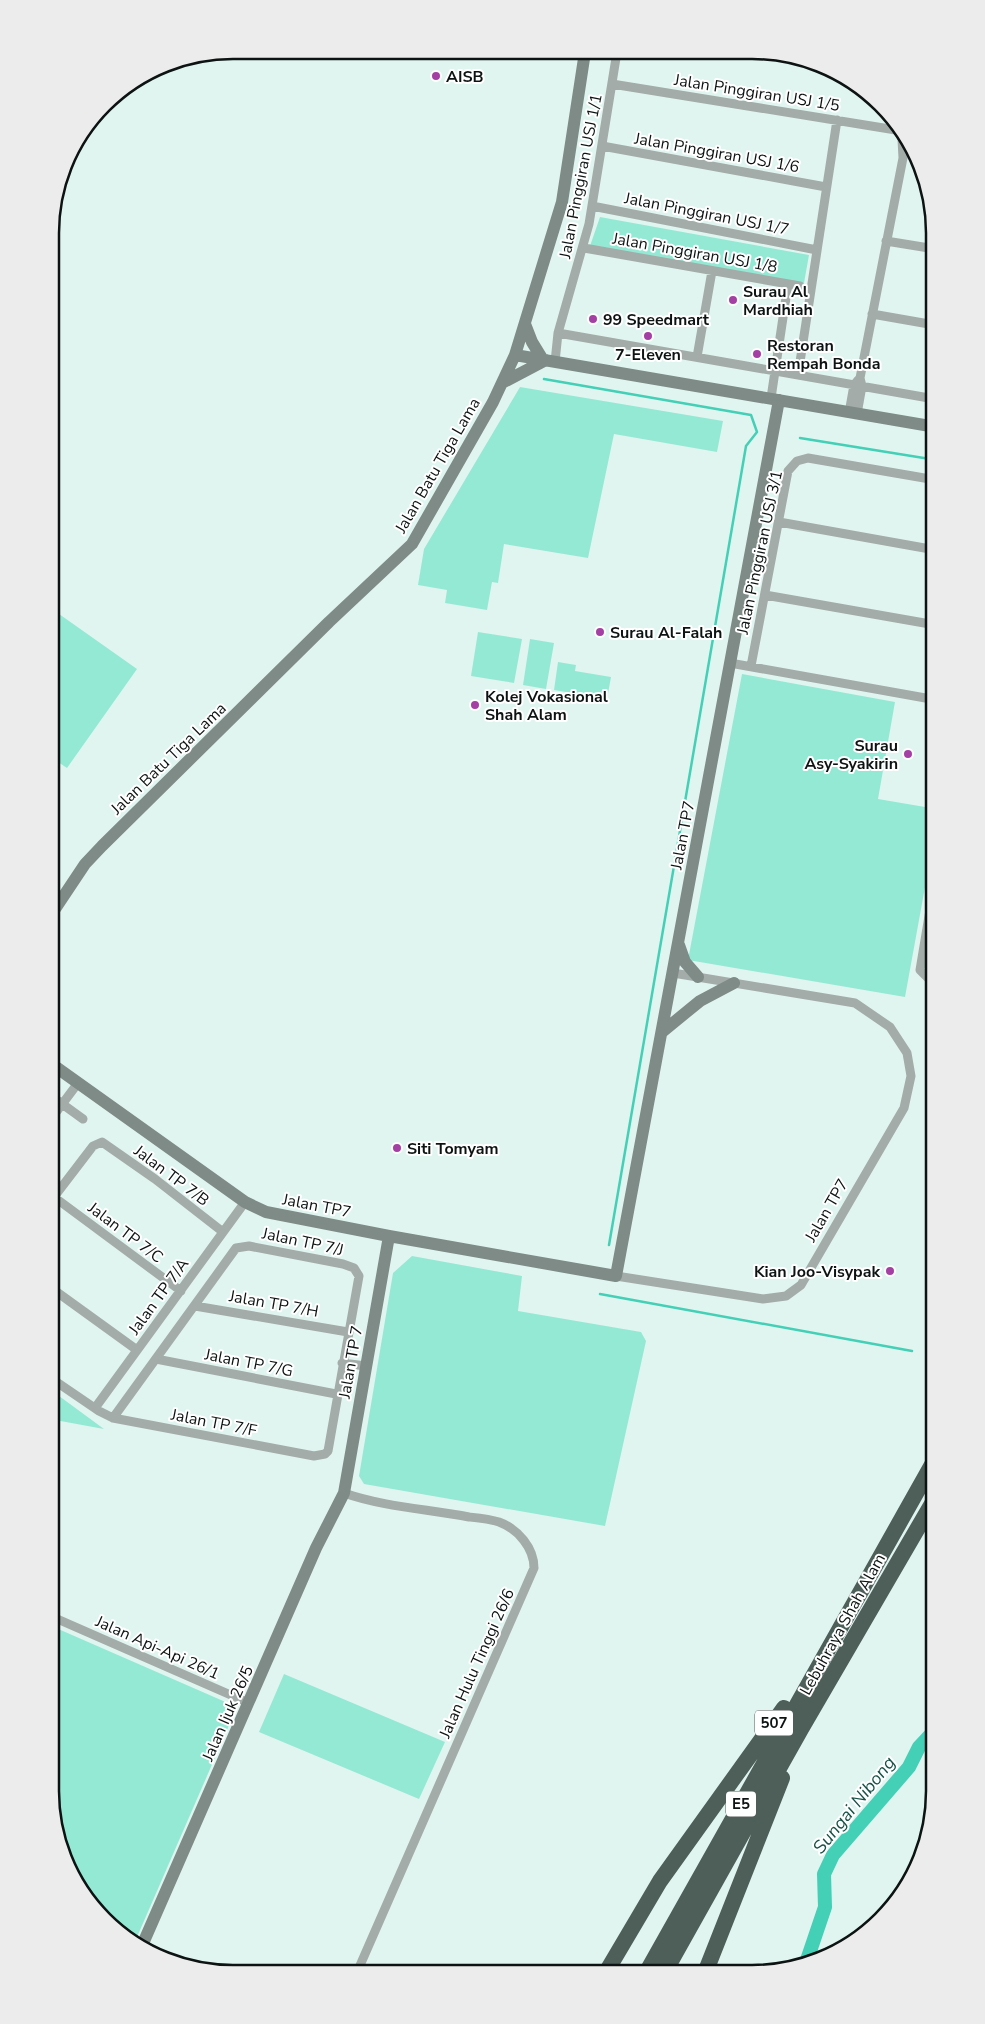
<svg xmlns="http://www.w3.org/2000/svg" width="985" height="2024" font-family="'Nunito Sans',sans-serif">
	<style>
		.green { fill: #94e9d5 }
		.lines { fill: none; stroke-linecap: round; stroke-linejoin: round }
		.stream { stroke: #43d0b6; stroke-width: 2.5 }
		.river { stroke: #43d0b6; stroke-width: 14 }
		.street { stroke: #a3aca9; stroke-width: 9 }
		.secondary { stroke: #7e8b87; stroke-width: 12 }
		.highway { stroke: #4e5f5a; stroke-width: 16 }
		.poi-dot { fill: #a43fa4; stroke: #fff; stroke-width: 2 }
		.labels { text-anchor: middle; stroke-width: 4; stroke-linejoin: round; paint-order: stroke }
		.shield { fill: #fff; stroke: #555a59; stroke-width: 1 }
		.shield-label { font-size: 15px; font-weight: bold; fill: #0c1312 }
		.poi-label { font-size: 16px; font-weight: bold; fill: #0c1312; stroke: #fff; text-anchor: start }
		.street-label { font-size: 16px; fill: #0c1312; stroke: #fff }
		.water-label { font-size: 18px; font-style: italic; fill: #175146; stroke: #fff }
		.rim { fill: none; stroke: #0c1312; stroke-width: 2.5 }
	</style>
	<rect width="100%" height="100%" fill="#e1f5f0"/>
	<!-- green -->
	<path class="green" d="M600,217L809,255L804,283L590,246Z
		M520,387L723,421L717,452L614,434L588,558L504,544L498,583L492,582L487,610L445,603L447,590L418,585L424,549Z
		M52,609L137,669L67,768L52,758Z
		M478,632L522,639L514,683L471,676Z
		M530,639L554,643L546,689L523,685Z
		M558,662L576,665L575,671L611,677L607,699L554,690Z
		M742,674L895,702L878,799L931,808V854L905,997L688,960Z
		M412,1256L522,1276L518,1311L641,1332L646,1341L605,1526L364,1484L359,1476L393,1273Z
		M55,1393L104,1429L55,1420Z
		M56,1628L237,1707L137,1937L109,1925L81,1893L56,1839Z
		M284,1674L445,1742L419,1799L259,1732Z"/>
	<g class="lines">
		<!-- stream -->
		<path class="stream" d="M544,379L751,415L757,432L746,446L609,1245
			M800,438L930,459
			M600,1294L912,1351"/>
		<!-- river -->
		<path class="river" d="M805,1966L825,1907L824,1874L833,1855L909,1767L919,1747L934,1731"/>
		<!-- street -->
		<path class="street" d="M612,84L902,131
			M602,146L826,187
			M592,206L817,250
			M886,241L929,248
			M584,248L800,286
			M872,314L929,324
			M558,333L929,398
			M697,357L712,271
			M555,362L558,333L589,224L617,52
			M798,375L837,120
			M771,398L788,284
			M849,413L854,385L858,380
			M857,414L862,386L860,378L903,158L902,139L893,120
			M779,522L930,549
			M765,595L930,624
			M730,663L931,699
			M751,666L788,471L797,461L808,458L930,479
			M931,904L920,970L932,982
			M54,1098L83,1119
			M54,1115L78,1083
			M54,1197L93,1146L102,1142L155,1179L223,1232
			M54,1197L181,1291
			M616,1276L763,1299L786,1296L801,1285L904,1108L911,1076L907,1053L890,1027L855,1003L673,973
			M54,1290L137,1350
			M195,1306L348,1332
			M156,1359L336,1394
			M342,1363L366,1366
			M55,1381L99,1411L113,1418L314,1456L325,1454L328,1451L359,1276L354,1268L343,1264L249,1246L236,1248L113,1418
			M95,1408L245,1202
			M344,1493C384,1507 428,1509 469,1517C479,1518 490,1519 499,1522C518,1529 534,1548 534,1568L358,1970
			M55,1618L249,1703"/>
		<!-- secondary -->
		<path class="secondary" d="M525,324L532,342L543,360
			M515,355L930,426
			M502,383L546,360
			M53,912L85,864L102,846L329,622L412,544L493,402L515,355L562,202L585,52
			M679,945L685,962L698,977
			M662,1032L700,1001L734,983
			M53,1065L245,1202L266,1212L389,1236L616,1276L779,400
			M141,1948L316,1548L344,1493L389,1236"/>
		<!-- highway -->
		<path class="highway" d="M649,1968L933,1463
			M667,1968L801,1729L933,1502
			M707,1968L782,1778
			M608,1969L660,1881L784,1708"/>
	</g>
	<!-- markers -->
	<g class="poi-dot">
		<circle cx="436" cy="76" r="5"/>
		<circle cx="733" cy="300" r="5"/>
		<circle cx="593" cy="319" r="5"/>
		<circle cx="648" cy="336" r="5"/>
		<circle cx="757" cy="354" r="5"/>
		<circle cx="600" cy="632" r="5"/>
		<circle cx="475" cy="705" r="5"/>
		<circle cx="908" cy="754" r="5"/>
		<circle cx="397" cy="1148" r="5"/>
		<circle cx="890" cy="1271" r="5"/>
	</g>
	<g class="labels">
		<!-- shield labels -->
		<g class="shield">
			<rect x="755" y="1710.5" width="38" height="25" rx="4"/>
			<rect x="726" y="1791.5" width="30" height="25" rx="4"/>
		</g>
		<g class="shield-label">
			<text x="774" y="1728">507</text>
			<text x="741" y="1809">E5</text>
		</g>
		<!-- poi labels -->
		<g class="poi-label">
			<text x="446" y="82">AISB</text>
			<text x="743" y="297">Surau Al<tspan x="743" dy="18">Mardhiah</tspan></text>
			<text x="603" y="325">99 Speedmart</text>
			<text x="767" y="351">Restoran<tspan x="767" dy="18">Rempah Bonda</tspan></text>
			<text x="648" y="360" text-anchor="middle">7-Eleven</text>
			<text x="610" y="638">Surau Al-Falah</text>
			<text x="485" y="702">Kolej Vokasional<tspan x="485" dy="18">Shah Alam</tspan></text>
			<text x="898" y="751" text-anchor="end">Surau<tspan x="898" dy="18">Asy-Syakirin</tspan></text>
			<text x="407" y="1154">Siti Tomyam</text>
			<text x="880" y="1277" text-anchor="end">Kian Joo-Visypak</text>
		</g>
		<!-- street labels -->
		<g class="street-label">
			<text transform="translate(757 92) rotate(9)" y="6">Jalan Pinggiran USJ 1/5</text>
			<text transform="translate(717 152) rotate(10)" y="6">Jalan Pinggiran USJ 1/6</text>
			<text transform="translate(580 176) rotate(-79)" y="6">Jalan Pinggiran USJ 1/1</text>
			<text transform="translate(707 213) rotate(11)" y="6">Jalan Pinggiran USJ 1/7</text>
			<text transform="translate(695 252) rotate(10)" y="6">Jalan Pinggiran USJ 1/8</text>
			<text transform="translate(437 465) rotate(-60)" y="6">Jalan Batu Tiga Lama</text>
			<text transform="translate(759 552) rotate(-78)" y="6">Jalan Pinggiran USJ 3/1</text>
			<text transform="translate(168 758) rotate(-44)" y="6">Jalan Batu Tiga Lama</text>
			<text transform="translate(682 835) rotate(-79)" y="6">Jalan TP7</text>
			<text transform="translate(172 1175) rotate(37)" y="6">Jalan TP 7/B</text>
			<text transform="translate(317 1205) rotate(11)" y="6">Jalan TP7</text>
			<text transform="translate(826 1210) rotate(-60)" y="6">Jalan TP7</text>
			<text transform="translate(126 1232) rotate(37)" y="6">Jalan TP 7/C</text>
			<text transform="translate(303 1241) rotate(12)" y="6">Jalan TP 7/J</text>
			<text transform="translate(158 1296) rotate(-54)" y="6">Jalan TP 7/A</text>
			<text transform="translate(274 1303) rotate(10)" y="6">Jalan TP 7/H</text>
			<text transform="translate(249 1362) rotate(11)" y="6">Jalan TP 7/G</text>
			<text transform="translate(350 1362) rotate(-80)" y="6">Jalan TP 7</text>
			<text transform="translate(214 1422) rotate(11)" y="6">Jalan TP 7/F</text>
			<text transform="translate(842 1624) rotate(-61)" y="6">Lebuhraya Shah Alam</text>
			<text transform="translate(158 1647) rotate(24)" y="6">Jalan Api-Api 26/1</text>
			<text transform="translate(476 1663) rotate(-66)" y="6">Jalan Hulu Tinggi 26/6</text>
			<text transform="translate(227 1713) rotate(-66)" y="6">Jalan Ijuk 26/5</text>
		</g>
		<!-- water labels -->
		<g class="water-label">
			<text transform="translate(854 1805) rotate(-51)" y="6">Sungai Nibong</text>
		</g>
	</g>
	<!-- crop -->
	<path d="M0 0H985V2024H0ZM233 59H752A174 174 0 0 1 926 233V1791A174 174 0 0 1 752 1965H233A174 174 0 0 1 59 1791V233A174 174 0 0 1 233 59Z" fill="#ececec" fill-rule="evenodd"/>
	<path class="rim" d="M233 59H752A174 174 0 0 1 926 233V1791A174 174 0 0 1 752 1965H233A174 174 0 0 1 59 1791V233A174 174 0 0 1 233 59Z"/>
</svg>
